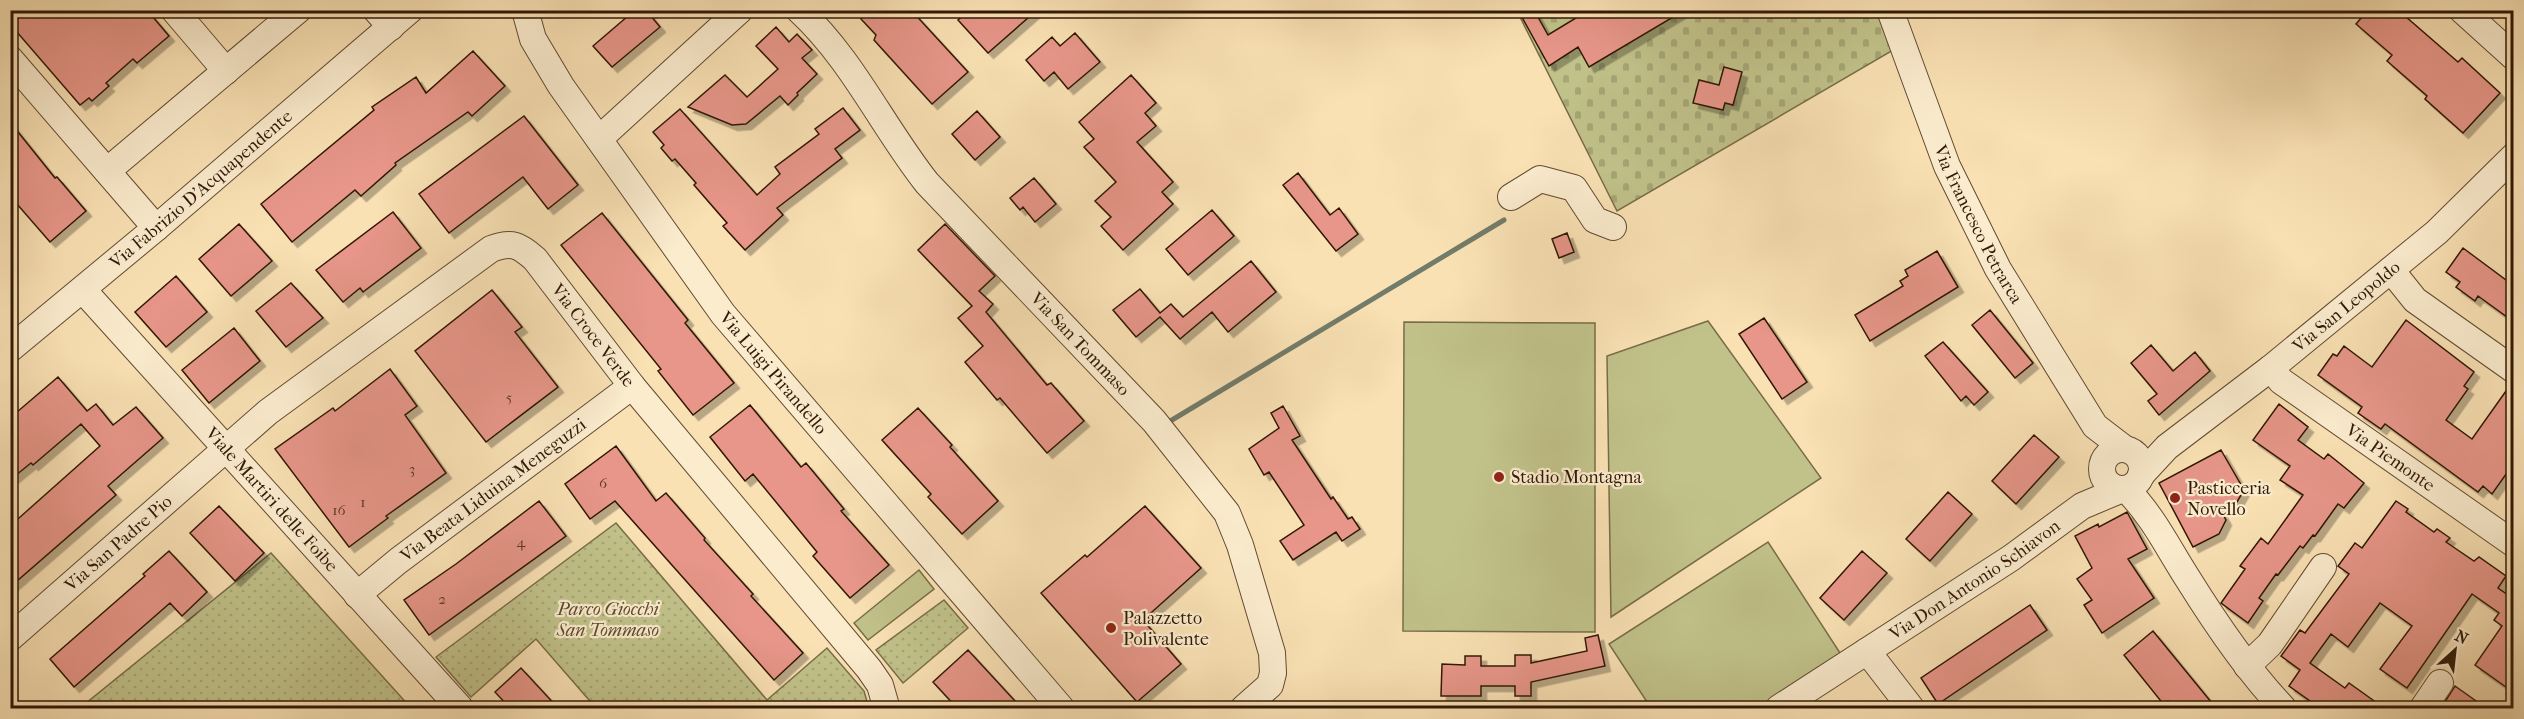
<svg xmlns="http://www.w3.org/2000/svg" width="2524" height="719" font-family="'IM FELL French Canon',serif">
	<style>
		.grass { fill: #c1c28a; stroke: #786d48; stroke-width: 1.5 }
		.cemetery { fill: url(#cemetery-stones); stroke: #786d48; stroke-width: 1.5 }
		.park { fill: url(#park-dots); stroke: #786d48; stroke-width: 1.5 }
		.lines { fill: none; stroke-linecap: round; stroke-linejoin: round }
		.stream { stroke: #727c6a; stroke-width: 5 }
		.building { fill: #e79689; stroke: #301806; stroke-width: 1.5; filter: url(#shadow) }
		.minor-casing { stroke: #624a32; stroke-width: 28 }
		.minor { stroke: #fbecce; stroke-width: 26 }
		.poi-dot { fill: #8f2418; stroke: #fbecce; stroke-width: 2 }
		.labels { text-anchor: middle; stroke-width: 4.5; stroke-linejoin: round; paint-order: stroke }
		.number-label { font-size: 15px; fill: #5e3827 }
		.street-label { font-size: 18px; fill: #301806; stroke: #fbecce }
		.poi-label { font-size: 18px; fill: #301806; stroke: #fbecce; text-anchor: start }
		.park-label { font-size: 18px; font-style: italic; fill: #5c4b2e; stroke: #fbecce }
	</style>
	<defs>
		<pattern id="cemetery-stones" width="16" height="16" patternUnits="userSpaceOnUse" patternTransform="scale(1.5)"><rect width="16" height="16" fill="#c1c28a"/><path d="M2 7V4a2 2 0 0 1 4 0v3zM10 15v-3a2 2 0 0 1 4 0v3z" fill="#a6a676"/></pattern>
		<pattern id="park-dots" width="8" height="8" patternUnits="userSpaceOnUse" patternTransform="scale(1.5)"><rect width="8" height="8" fill="#c1c28a"/><path d="M2 2h.1M6 6h.1" fill="none" stroke="#a6a676" stroke-width="1.8" stroke-linecap="round"/></pattern>
		<filter id="shadow"><feDropShadow dx="5.5" dy="5.5" stdDeviation="0" flood-color="#0004"/></filter>
	</defs>
	<rect width="100%" height="100%" fill="#f9e1b4"/>
	<filter id="stains"><feTurbulence type="fractalNoise" baseFrequency=".00333" numOctaves="4"/><feColorMatrix values="0 0 0 0 .2 0 0 0 0 .09 0 0 0 0 .02 0 0 0 .5 -.17"/></filter>
	<radialGradient id="worn" r=".72"><stop offset=".6" stop-color="#630" stop-opacity="0"/><stop offset="1" stop-color="#630" stop-opacity=".3"/></radialGradient>
	<!-- grass -->
	<path class="grass" d="M1708,321L1821,478L1611,617L1607,356Z
		M1404,322L1595,323V632L1403,631Z
		M1768,542L1842,656L1761,708H1651L1609,644Z
		M919,570L934,589L868,640L854,623Z"/>
	<!-- cemetery -->
	<path class="cemetery" d="M1517,11H1880L1895,49L1617,211Z"/>
	<!-- park -->
	<path class="park" d="M616,523L767,700L827,648L864,691L868,705L865,708H596L536,639L471,697L436,657Z
		M271,553L411,708H80Z
		M944,600L968,628L903,683L876,650Z"/>
	<g class="lines">
		<!-- stream -->
		<path class="stream" d="M1167,423L1504,220"/>
	</g>
	<!-- building -->
	<path class="building" d="M18,10H147L169,36L137,63L133,59L106,83L109,86L92,101L89,98L80,105L10,24V17Z
		M635,10H646L660,27L612,67L593,46Z
		M870,10H911L968,72L932,104L874,40L876,35L861,19Z
		M969,10H1037L988,53L958,20Z
		M1518,10H1534L1548,35L1589,10H1685L1589,67L1578,47L1549,66Z
		M2368,10H2398L2458,62L2462,58L2500,93L2463,133L2425,99L2427,96L2387,61L2392,55L2356,24Z
		M776,27L789,42L797,34L812,50L802,58L817,74L797,93L798,95L788,105L780,96L746,124L732,125L688,107L725,75L747,97L778,69L756,46Z
		M1075,33L1100,62L1068,89L1054,72L1044,81L1026,60L1052,37L1060,46Z
		M473,51L505,86L472,116L468,112L395,163L396,165L361,196L355,190L292,242L261,204L374,110L372,107L416,77L426,93Z
		M1724,67L1742,72L1733,105L1725,103L1723,110L1693,103L1699,80L1719,85Z
		M1131,75L1156,103L1145,113L1156,126L1137,142L1173,182L1162,192L1173,204L1123,250L1101,226L1111,217L1095,201L1116,182L1084,147L1094,139L1079,122Z
		M843,108L860,130L835,149L842,158L777,208L783,215L745,250L723,226L727,223L694,185L696,183L675,159L672,161L661,148L664,145L653,132L680,109L757,195L780,174L775,167L819,134L815,129Z
		M977,111L1000,137L975,160L952,134Z
		M524,116L578,185L548,209L523,177L449,233L419,194Z
		M10,122L55,178L57,177L86,211L50,242L10,196Z
		M1298,173L1330,215L1339,208L1358,234L1336,251L1283,185Z
		M1034,178L1056,204L1035,222L1023,207L1020,210L1010,198Z
		M1212,210L1234,236L1188,275L1166,249Z
		M393,212L421,248L363,292L360,288L343,302L316,270Z
		M602,213L688,320L685,323L734,383L693,415L658,371L661,369L561,245Z
		M239,224L272,261L231,296L199,259Z
		M945,224L995,276L979,291L993,304L986,312L1047,385L1051,383L1084,421L1047,453L1000,398L997,400L965,362L983,346L958,318L972,306L918,250Z
		M1567,233L1574,252L1559,258L1552,239Z
		M2463,248L2514,286V322L2478,296L2475,301L2456,287L2460,282L2446,272Z
		M1937,251L1958,287L1870,341L1855,315L1903,286L1900,281L1908,276L1905,270Z
		M1251,261L1276,292L1228,332L1212,312L1180,339L1160,317L1136,337L1113,310L1140,289L1160,313L1171,304L1183,317Z
		M176,276L207,312L166,347L135,312Z
		M291,283L323,318L286,347L256,311Z
		M492,290L522,327L515,332L558,387L486,442L415,351Z
		M1990,310L2033,363L2015,378L1972,325Z
		M1764,318L1807,382L1782,399L1739,334Z
		M2406,320L2474,372L2464,386L2468,389L2446,420L2472,439L2511,384L2514,385V463L2492,494L2483,486L2478,492L2385,424L2381,429L2358,413L2362,407L2318,375L2333,354L2337,356L2344,346L2372,367Z
		M234,328L260,361L209,403L182,370Z
		M1943,342L1988,392L1974,405L1966,396L1961,401L1925,356Z
		M2151,345L2173,371L2195,352L2210,371L2159,415L2148,401L2157,394L2131,363Z
		M390,369L417,406L405,415L446,473L386,516L388,518L349,547L275,449L333,408L335,411Z
		M58,377L87,411L96,404L113,425L136,407L163,438L108,486L116,495L10,587V526L100,446L81,424L33,465L31,463L10,480V418Z
		M2279,404L2308,427L2298,440L2324,459L2328,454L2364,483L2344,508L2338,504L2315,536L2313,535L2303,548L2300,546L2278,575L2276,574L2259,598L2263,601L2248,623L2221,603L2245,569L2240,566L2261,538L2268,544L2303,495L2280,480L2290,466L2253,440Z
		M750,405L801,467L806,463L844,509L841,511L889,565L850,598L813,556L817,552L753,474L745,481L710,437Z
		M1283,406L1300,436L1292,440L1331,499L1333,497L1348,519L1352,517L1360,529L1342,541L1336,532L1293,560L1280,541L1304,525L1269,472L1264,475L1249,449L1279,428L1271,413Z
		M918,408L952,445L950,447L998,501L962,534L928,497L931,494L882,440Z
		M2034,435L2059,457L2016,504L1992,481Z
		M616,446L656,501L666,493L705,538L704,540L753,594L751,596L803,653L774,680L615,501L590,519L565,484Z
		M2221,450L2244,490L2237,502L2221,511L2226,520L2219,534L2193,547L2159,483Z
		M1948,492L1972,514L1930,561L1906,539Z
		M539,501L566,536L429,635L404,600L456,564Z
		M2396,501L2408,509L2406,512L2434,532L2437,529L2450,538L2446,542L2474,561L2479,557L2506,576L2498,588L2511,597L2514,593V676L2506,687L2475,665L2502,626L2494,620L2499,613L2472,594L2407,688L2380,669L2412,626L2380,603L2348,647L2331,634L2310,663L2345,688L2349,683L2384,708H2320L2289,686L2300,670L2281,656L2300,630L2305,633L2349,574L2338,566L2355,543L2362,548Z
		M219,506L264,553L235,581L190,533Z
		M1145,506L1201,568L1143,620L1181,664L1137,702L1041,593L1085,555L1087,557Z
		M2127,512L2147,549L2128,559L2154,598L2102,633L2084,605L2092,600L2077,579L2092,568L2075,536L2098,524L2099,527Z
		M169,551L207,592L182,616L170,603L74,687L50,659L145,576L143,574Z
		M1862,551L1887,573L1844,620L1820,598Z
		M2030,605L2047,630L1938,704L1921,678Z
		M2153,631L2216,708H2174L2168,701L2164,705L2124,655Z
		M1598,635L1605,666L1531,682V696H1515V686H1481V696H1441L1442,664L1465,665V656H1481V666H1515V655H1531V663L1587,651L1585,638Z
		M968,650L1015,701L1007,708H957L933,682Z
		M521,668L558,708H510L495,692Z
		M2455,686L2486,708H2441Z"/>
	<g class="lines">
		<!-- minor casing -->
		<g class="minor-casing">
			<g id="minor">
				<path d="M174,10L226,71"/>
				<path d="M376,10L391,27"/>
				<path id="s1" d="M525,10L533,39L561,86L723,314L1061,708"/>
				<path id="s2" d="M799,10C853,60 882,126 927,183L1154,421L1227,513L1240,545L1272,653L1273,673L1270,685L1244,708"/>
				<path id="s3" d="M1890,10L1947,166L1998,269L2095,426L2125,449"/>
				<path d="M2462,10L2514,57"/>
				<path d="M10,59L156,228"/>
				<path d="M599,139L740,10"/>
				<path d="M107,171L298,10"/>
				<path d="M1511,197L1540,179L1574,188L1595,220L1613,227"/>
				<path d="M2391,270L2415,300L2514,370"/>
				<path id="s4" d="M83,290L460,708"/>
				<path id="s5" d="M10,349L156,228L410,10"/>
				<path id="s6" d="M2271,368L2281,381L2514,544"/>
				<circle cx="2122" cy="469" r="20"/>
				<path id="s7" d="M2141,475L2167,447L2271,368L2437,232L2514,156"/>
				<path d="M2126,489C2153,516 2168,548 2188,579C2216,624 2247,670 2283,708"/>
				<path id="s8" d="M357,595L398,561L632,386"/>
				<path id="s9" d="M10,638L268,412L491,249C512,241 519,245 535,259L632,386L869,669L880,685L886,706L884,708"/>
				<path d="M1867,651L1911,708"/>
				<path d="M2247,666L2270,644L2323,567"/>
				<path id="s10" d="M1779,708L2011,558L2082,506L2120,490"/>
				<path d="M2423,708L2440,683"/>
			</g>
		</g>
		<!-- minor -->
		<use href="#minor" class="minor"/>
	</g>
	<!-- markers -->
	<g class="poi-dot">
		<circle cx="1499" cy="477" r="6"/>
		<circle cx="2175" cy="498" r="6"/>
		<circle cx="1111" cy="628" r="6"/>
	</g>
	<g class="labels">
		<!-- number labels -->
		<g class="number-label">
			<text x="509" y="402">5</text>
			<text x="412" y="474">3</text>
			<text x="603" y="488">6</text>
			<text x="363" y="507">1</text>
			<text x="339" y="515">16</text>
			<text x="521" y="547">4</text>
			<text x="442" y="604">2</text>
		</g>
		<!-- street labels -->
		<g class="street-label">
			<text dy="6" stroke="none"><textPath href="#s5" startOffset="249">Via Fabrizio D'Acquapendente</textPath></text>
			<text dy="6" stroke="none"><textPath href="#s3" startOffset="232">Via Francesco Petrarca</textPath></text>
			<text dy="6" stroke="none"><textPath href="#s7" startOffset="266">Via San Leopoldo</textPath></text>
			<text dy="6" stroke="none"><textPath href="#s9" startOffset="764">Via Croce Verde</textPath></text>
			<text dy="6" stroke="none"><textPath href="#s2" startOffset="438">Via San Tommaso</textPath></text>
			<text dy="6" stroke="none"><textPath href="#s1" startOffset="442">Via Luigi Pirandello</textPath></text>
			<text dy="6" stroke="none"><textPath href="#s6" startOffset="150">Via Piemonte</textPath></text>
			<text dy="6" stroke="none"><textPath href="#s8" startOffset="172">Via Beata Liduina Meneguzzi</textPath></text>
			<text dy="6" stroke="none"><textPath href="#s4" startOffset="282">Viale Martiri delle Foibe</textPath></text>
			<text dy="6" stroke="none"><textPath href="#s9" startOffset="144">Via San Padre Pio</textPath></text>
			<text dy="6" stroke="none"><textPath href="#s10" startOffset="234">Via Don Antonio Schiavon</textPath></text>
		</g>
		<!-- poi labels -->
		<g class="poi-label">
			<text x="1511" y="483">Stadio Montagna</text>
			<text x="2187" y="494">Pasticceria<tspan x="2187" dy="21">Novello</tspan></text>
			<text x="1123" y="624">Palazzetto<tspan x="1123" dy="21">Polivalente</tspan></text>
		</g>
		<!-- park labels -->
		<g class="park-label">
			<text x="608" y="615">Parco Giocchi<tspan x="608" dy="21">San Tommaso</tspan></text>
		</g>
	</g>
	<!-- margin -->
	<rect width="2524" height="719" fill="none" stroke="#f9e1b4" stroke-width="36"/>
	<rect x="12" y="12" width="2500" height="695" fill="none" stroke="#301806" stroke-width="3"/>
	<rect x="18" y="18" width="2488" height="683" fill="none" stroke="#301806" stroke-width="1.5"/>
	<!-- north arrow -->
	<g transform="translate(2455 650) rotate(27)" stroke="#fbecce" stroke-width="4.5" paint-order="stroke">
	<path d="M0-4.5L10 22L0 15L-10 22Z" fill="#301806"/>
	<text y="-9" font-size="16" font-weight="bold" text-anchor="middle" fill="#301806">N</text>
	</g>
	<rect width="100%" height="100%" filter="url(#stains)"/>
	<rect width="100%" height="100%" fill="url(#worn)"/>
</svg>
